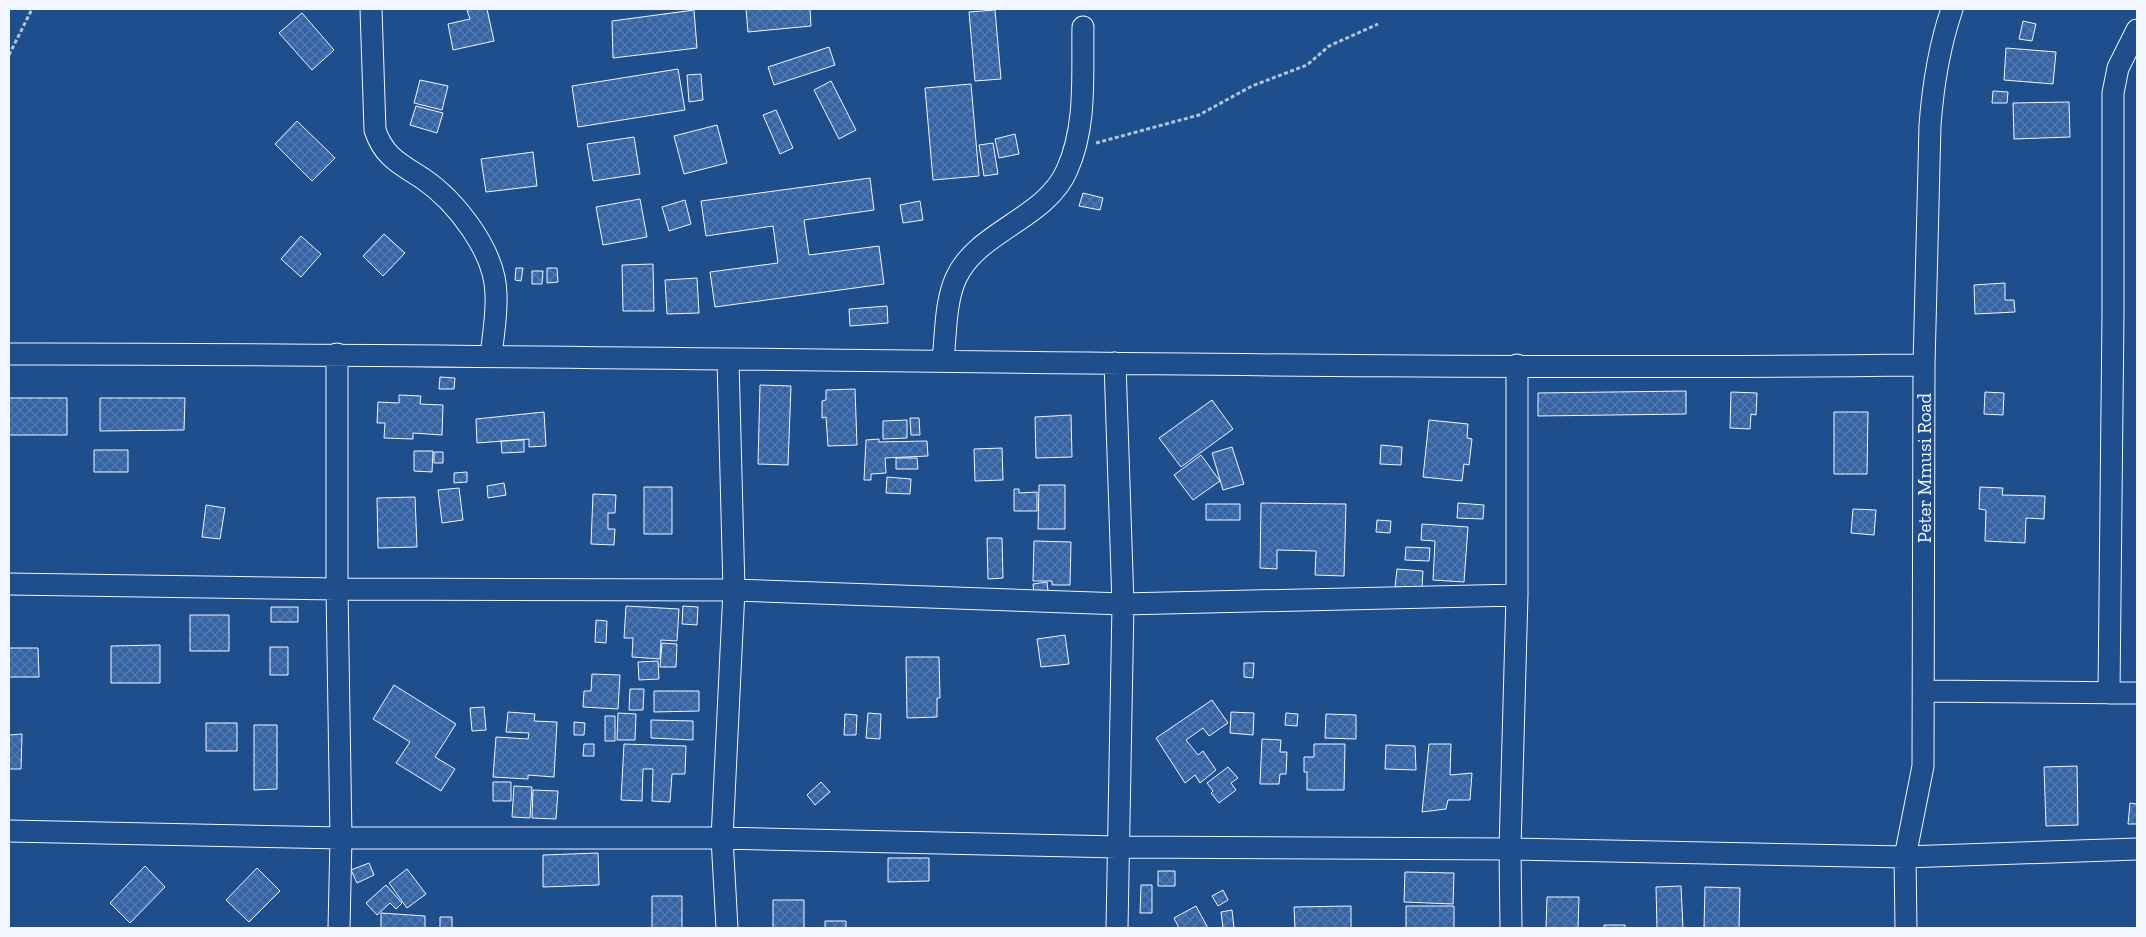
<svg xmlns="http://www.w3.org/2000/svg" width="2146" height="937" font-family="'Zilla Slab',serif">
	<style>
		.building { fill: url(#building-cross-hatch); stroke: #f2f6ff }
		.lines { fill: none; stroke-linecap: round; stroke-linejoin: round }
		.minor-casing { stroke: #f2f6ff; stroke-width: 23 }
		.path { stroke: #b3c4dc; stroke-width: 3; stroke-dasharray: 4 2.5; stroke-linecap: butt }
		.minor { stroke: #1f4e8c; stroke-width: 21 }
		.labels { text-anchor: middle; stroke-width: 4; stroke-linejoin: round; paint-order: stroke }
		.street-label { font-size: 19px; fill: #f2f6ff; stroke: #1f4e8c }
	</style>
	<defs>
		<pattern id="building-cross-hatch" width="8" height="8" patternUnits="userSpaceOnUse" patternTransform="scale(1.25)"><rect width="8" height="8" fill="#3563a3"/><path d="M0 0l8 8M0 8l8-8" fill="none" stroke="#537ab1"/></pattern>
	</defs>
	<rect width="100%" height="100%" fill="#1f4e8c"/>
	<!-- building -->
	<path class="building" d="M475,9H487L494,41L453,50L448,24L470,19L467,10Z
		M746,9H810L811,26L748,32Z
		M694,10L697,48L613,58L612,21Z
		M995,10L1001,79L975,81L969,12Z
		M302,13L334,50L312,70L279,33Z
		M2023,21L2036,24L2032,41L2019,39Z
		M829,47L835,65L774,85L768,67Z
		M2006,48L2056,52L2053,84L2004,80Z
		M678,69L685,110L578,127L572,86Z
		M701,74L703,100L689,102L687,75Z
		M420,80L448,86L442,110L414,103Z
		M831,81L856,130L839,139L814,90Z
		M971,84L979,176L933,180L925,88Z
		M1993,91L2008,92L2007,103H1992Z
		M2069,102L2070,137L2014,139L2013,103Z
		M416,106L443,113L437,133L410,125Z
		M776,110L793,148L780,154L763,115Z
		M297,121L335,158L312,181L275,144Z
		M717,125L727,163L684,174L674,136Z
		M1015,134L1019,154L999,158L995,139Z
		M634,137L640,174L593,181L587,144Z
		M993,143L998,174L984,176L979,145Z
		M533,152L537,186L486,192L481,159Z
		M870,178L874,210L804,220L809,255L879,246L884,284L715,307L710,272L778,263L773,226L706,236L701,201Z
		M1083,193L1103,198L1100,210L1079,206Z
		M640,199L647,237L603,245L596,207Z
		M685,200L691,224L669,231L662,207Z
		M920,201L923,220L903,223L900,205Z
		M384,234L405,253L383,276L363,256Z
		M301,236L321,254L301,277L281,259Z
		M653,264L654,311H623L622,265Z
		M516,268H523L521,281L515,280Z
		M547,268H557L558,282L547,283Z
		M532,271H543L542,284H532Z
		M697,278L699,313L667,314L665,280Z
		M2005,283V300H2014L2015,312L1975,314L1974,285Z
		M887,306L888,323L850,326L849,309Z
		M440,377L455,378L454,389H439Z
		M760,385L791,386L788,465L758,464Z
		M855,389L857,445L828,446L826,417L822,418V401L826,400V390Z
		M1686,391V414L1538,416V393Z
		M1731,392L1757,393L1756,415L1751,414L1750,429L1730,428Z
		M1985,392L2004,393L2003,415L1984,414Z
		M399,395L421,396L420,404L443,405L442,435L413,433V439L384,438L385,423H377L378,402L399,403Z
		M9,398H67V435H9Z
		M100,398H185L184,430L100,431Z
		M1212,400L1233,429L1181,467L1159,438Z
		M544,412L546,446L529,447V439L477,443L476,419Z
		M1834,412H1868L1867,474H1834Z
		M1071,415L1072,457L1036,458L1035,417Z
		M910,418H919L920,435H911Z
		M907,420V438L883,439V421Z
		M1429,420L1468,424L1467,438L1472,439L1469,465L1464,464L1462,481L1423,477Z
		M879,439V442L927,441L928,456L885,458L886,473L871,474V480H864L866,440Z
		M524,440V452L502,453L501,441Z
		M1381,445L1402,447L1401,465L1380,464Z
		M1232,447L1244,484L1223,490L1212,453Z
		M1002,448L1003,480L975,481L974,449Z
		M94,450H128V472H94Z
		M414,451H433L432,472L414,471Z
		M434,452H443V463H434Z
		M1201,455L1220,481L1193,500L1174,475Z
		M896,458H917L918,469H896Z
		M467,472V482L454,483V473Z
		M887,477L911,479L910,494L886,493Z
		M504,483L506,495L488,498L487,486Z
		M1039,485H1065V529H1038Z
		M644,487H672V534H644Z
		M1980,487L2003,488L2002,495L2045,496L2044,519L2026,518L2025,543L1985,541L1986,510L1979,509Z
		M459,488L463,520L442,523L438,490Z
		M1014,489H1019V493L1037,492V511H1014Z
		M593,494L616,495L615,513H608V529H615L614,545L591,544Z
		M415,497L417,547L378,548L377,498Z
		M1261,503L1346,504L1344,576L1315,575L1316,551L1277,550V569L1260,568Z
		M1458,503L1484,505L1483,519L1457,518Z
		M1206,504H1240V520H1206Z
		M206,505L225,508L220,539L202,537Z
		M1853,509L1876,510L1874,535L1851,533Z
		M1377,520L1391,521L1390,533L1376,532Z
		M1422,524L1468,527L1464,582L1433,580L1435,541L1421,540Z
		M987,538H1002L1003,578L988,579Z
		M1034,541L1071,542L1070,585H1052V581H1033Z
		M1406,547L1430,548L1429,561L1405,560Z
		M1397,569L1423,571L1422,588L1395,587Z
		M1047,582L1048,591L1034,593L1033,584Z
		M626,606L679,609L677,641L661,640L660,659L632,657L633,638H624Z
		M683,606L698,607L697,625L682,624Z
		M271,607H298V622H271Z
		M190,615H229V651H190Z
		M596,620L607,621L606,643L595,642Z
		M1065,635L1069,664L1041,667L1037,639Z
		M662,643L677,644L676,667H660Z
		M160,645V683H111V646Z
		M270,647H288V675H270Z
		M9,648H38L39,677H9Z
		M906,657H939L940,698H937V717L907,718Z
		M658,661L659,679L639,680L638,662Z
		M1244,663H1254L1253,678L1244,677Z
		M592,674L620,675L618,709L583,707L584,691H591Z
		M394,685L456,724L435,757L455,769L441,791L396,763L410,742L373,719Z
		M630,689H644L643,710H629Z
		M654,691H699V711L654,712Z
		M1212,700L1228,723L1209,736L1203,728L1186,740L1198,755L1203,751L1216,770L1200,783L1195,775L1185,783L1156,738Z
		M484,707L486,730L472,731L470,708Z
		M508,712L535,714L534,721L557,722L554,777L528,775V779L493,777L496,737L528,739L529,733L506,732Z
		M1231,712L1254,713L1253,735L1230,733Z
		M618,713L636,714L635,740H617Z
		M868,713L881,714L880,739L866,738Z
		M1286,713L1298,714L1297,726L1285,725Z
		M845,714L857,715L856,735H844Z
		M1326,714L1356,715V739L1325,738Z
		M605,716H615V741H605Z
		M651,720L693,721V740L651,738Z
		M574,722L585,723L584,735H574Z
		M206,723H237V751H206Z
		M254,725H277V789L254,790Z
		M22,734L21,769H9V735Z
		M1262,739L1281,740L1280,752H1287L1286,774H1280L1279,784H1260Z
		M584,744H594V756H583Z
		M624,744L686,746L685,774H672L670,802L652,801L653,769H643L642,801L621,800Z
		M1314,744H1345L1344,790H1307V772H1304V757H1314Z
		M1429,744H1451L1450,775L1472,773L1470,800H1448L1446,809L1422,812Z
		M1386,745L1415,746L1416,770L1385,769Z
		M2077,766L2078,825L2046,826L2044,767Z
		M1228,767L1238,778L1231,783L1236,790L1219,803L1211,793L1213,791L1207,783Z
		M493,782H511V801H493Z
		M821,782L830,792L815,805L807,795Z
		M514,786L532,787L530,818L512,817Z
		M533,790L558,791L556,819L532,818Z
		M2130,803L2137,804V824H2128Z
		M598,853L599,885L543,887V855Z
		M888,858H929V881L888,882Z
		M369,863L374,875L357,883L351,870Z
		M145,866L165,887L130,923L110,903Z
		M257,868L280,891L249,922L226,900Z
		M407,869L426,894L407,908L389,883Z
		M1158,871H1175V886H1158Z
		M1405,872L1454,873L1453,904L1404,902Z
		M386,885L402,903L396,909L390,903L377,915L366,903Z
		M1141,885H1152V913H1140Z
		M1681,886L1683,928H1657L1656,887Z
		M1705,887L1740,888L1739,928H1704Z
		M1223,890L1228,900L1218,906L1212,896Z
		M652,896H682V928H652Z
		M1547,897H1579L1578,928H1546Z
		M773,900H804V928H773Z
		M1196,906L1208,928H1179L1174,918Z
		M1351,906V928H1295L1294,907Z
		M1406,906H1454V928H1406Z
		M1232,910L1234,928H1223L1221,912Z
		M381,913L425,916V928H381Z
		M440,917H452V928H440Z
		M825,921H846V928H825Z
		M1604,925H1625V928H1604Z"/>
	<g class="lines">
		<!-- minor casing -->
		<g class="minor-casing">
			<path id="minor" d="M371,9L375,130C384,157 400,164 422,178C456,201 496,252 496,295C497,315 493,336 491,356
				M9,354C647,353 1286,372 1924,365
				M337,354V589L341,838L339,928
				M943,360C946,334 945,302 956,278C977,231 1046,219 1067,170C1087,126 1082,75 1083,27
				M1115,363L1123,604L1117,928
				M9,584L337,589L734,590L1123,604L1517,595
				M1924,691L2137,693
				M2109,693L2113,313V93L2118,68L2137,30
				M9,831L341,838H722L1119,847L1510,849L1905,857L2137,849
				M727,928L722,838L734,590L728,360
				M1511,928L1510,849L1517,595V365
				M1906,928L1905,857L1923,766L1924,365L1930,125C1933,85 1939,47 1952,9"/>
		</g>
		<!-- path -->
		<path class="path" d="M9,55L32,9
			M1096,143L1199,115L1252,86L1307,65L1329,46L1378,24"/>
		<!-- minor -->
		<use href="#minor" class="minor"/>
	</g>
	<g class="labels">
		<!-- street labels -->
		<g class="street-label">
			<text transform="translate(1924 468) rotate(-90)" y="7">Peter Mmusi Road</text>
		</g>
	</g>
	<!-- border -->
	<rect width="2146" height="937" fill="none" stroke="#f2f6ff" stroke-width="20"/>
</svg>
